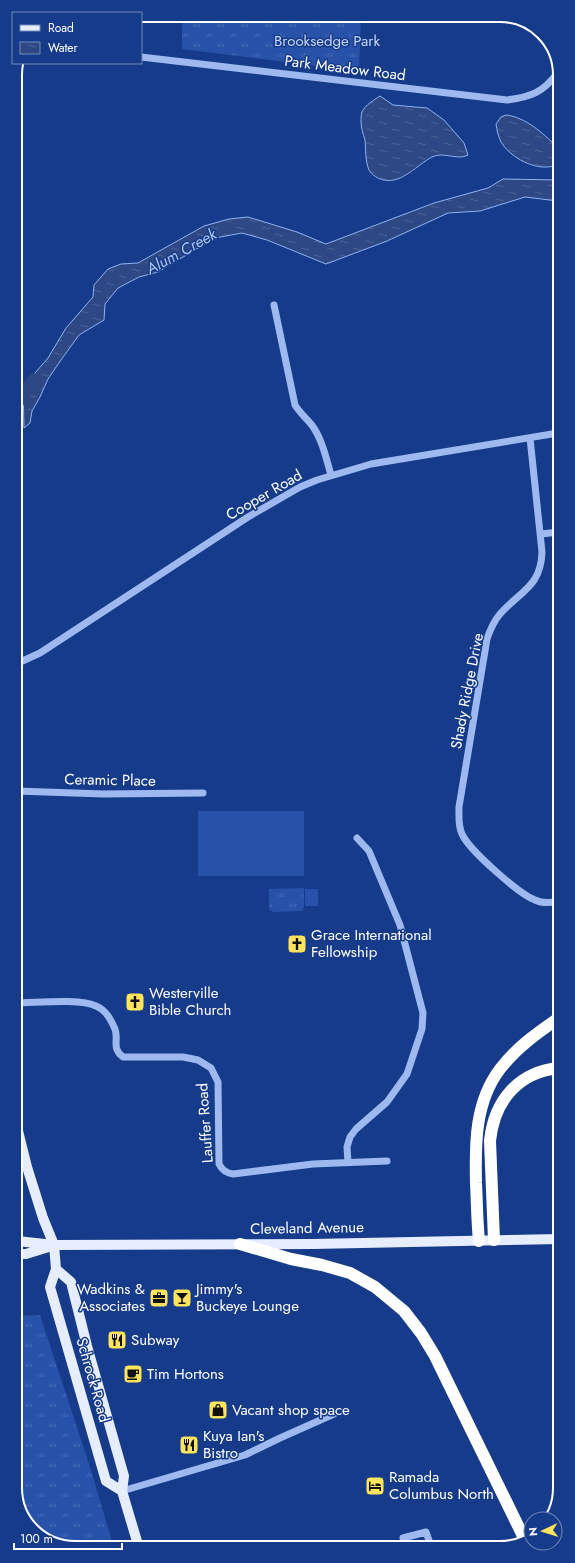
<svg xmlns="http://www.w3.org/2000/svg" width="575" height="1563" font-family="Jost,sans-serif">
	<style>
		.grass { fill: url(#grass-tufts) }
		.pitch { fill: #2852a9 }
		.water { fill: url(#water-ripples); stroke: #90b2f2 }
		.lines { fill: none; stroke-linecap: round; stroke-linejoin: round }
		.river { stroke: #2d4884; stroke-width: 13 }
		.minor { stroke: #9eb9ef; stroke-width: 7 }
		.major { stroke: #e6edff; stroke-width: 10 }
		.highway { stroke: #fff; stroke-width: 12 }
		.labels { text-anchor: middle; stroke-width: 3; stroke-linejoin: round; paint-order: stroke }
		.park-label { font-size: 15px; fill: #c4d6fb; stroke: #163b8a }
		.street-label { font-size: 15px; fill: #fff; stroke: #163b8a }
		.poi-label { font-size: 15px; fill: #fff; stroke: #163b8a; text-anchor: start }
		.water-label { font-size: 16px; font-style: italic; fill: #aac4f6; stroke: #163b8a }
		.rim { fill: none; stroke: #fff; stroke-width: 2 }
	</style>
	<defs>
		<pattern id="grass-tufts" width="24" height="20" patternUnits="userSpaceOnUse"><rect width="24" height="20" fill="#2852a9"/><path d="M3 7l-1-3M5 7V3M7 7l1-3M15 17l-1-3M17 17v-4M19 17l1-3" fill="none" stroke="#486cb6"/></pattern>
		<pattern id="water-ripples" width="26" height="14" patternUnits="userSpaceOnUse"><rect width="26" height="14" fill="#2d4884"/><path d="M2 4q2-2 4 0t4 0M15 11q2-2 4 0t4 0" fill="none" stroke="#4c6396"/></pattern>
	</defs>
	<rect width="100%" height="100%" fill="#163b8a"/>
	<!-- grass -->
	<path class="grass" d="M182,15H361L359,71L182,49Z
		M304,888V907L302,911L273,912L269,909V889Z
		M40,1315L90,1467L114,1548H71L36,1533L17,1504V1316Z"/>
	<!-- pitch -->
	<path class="pitch" d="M198,811H304V876H198Z
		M305,889H318V906H305Z"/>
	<!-- water -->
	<path class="water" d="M380,96L393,105L427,108L444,120L464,143L468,155C457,161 444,151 432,157C418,164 402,184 384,180C378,179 372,175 369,170C365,161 366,149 365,140C363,134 361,127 361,122C361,119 361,115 362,112C365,105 374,100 380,96Z
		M506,115C525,117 543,133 556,146L558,159L554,166C535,171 511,158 501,142C498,136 497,130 496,124L501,117Z
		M503,179L558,180V201L525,197L480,211L448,213L387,241L326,264L267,240L242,233L215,238L158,272L139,277L118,288L105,304L104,320L79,335L61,360L48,379L40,397L32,411L30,423L24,428L23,387L48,358L66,328L93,297L94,285L108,269L121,264L138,263L204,226L229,219L248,217L297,232L326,244L434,203L488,188Z"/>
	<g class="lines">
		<!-- river -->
		<path class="river" d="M16,404L34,380"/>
		<!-- minor -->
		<path class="minor" d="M141,57L507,100C531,97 544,92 558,72
			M274,305L295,405C300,413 306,418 311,424C322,438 326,458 331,475
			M530,438L542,552C541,587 520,591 500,614C494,621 490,630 487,639L459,807C459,816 458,826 462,834C469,850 519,894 535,900C543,904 551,903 559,901
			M541,534L559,532
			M16,664L40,653L248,517L300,487L317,480L371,464L558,433
			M16,791L103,794L203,793
			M558,800L559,799
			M16,1003C36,1003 80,998 96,1006C106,1010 111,1020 115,1029C119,1040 111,1048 123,1057H183L198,1060L211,1068L218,1082L219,1164C222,1170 226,1173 233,1174L313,1164L387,1161
			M348,1162L347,1147L350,1137L356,1129L387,1102L407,1074L422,1029L423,1013L400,925L369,851L357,838
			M122,1491L245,1455L280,1438L334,1414
			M405,1546L403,1538L426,1532L431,1546"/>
		<!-- major -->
		<path class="major" d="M17,1127L27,1167L43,1218L54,1245L56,1269L50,1287L106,1481L122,1491
			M17,1241L54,1245L313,1244L560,1239
			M17,1254H26L52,1246
			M56,1269L71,1282L87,1346L124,1476L122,1491L139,1548"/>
		<!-- highway -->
		<path class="highway" d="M494,1240L490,1141C494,1101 518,1072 559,1068
			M479,1241C477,1221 477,1202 476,1183C475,1143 475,1102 500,1069C516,1048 537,1033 559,1018
			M240,1244L291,1259L322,1265L350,1273L375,1287L404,1311L421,1333L435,1356L525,1540"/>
	</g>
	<!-- icons -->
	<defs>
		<g id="church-square" transform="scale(1)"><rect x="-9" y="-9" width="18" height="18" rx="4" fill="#ffe45c" stroke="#163b8a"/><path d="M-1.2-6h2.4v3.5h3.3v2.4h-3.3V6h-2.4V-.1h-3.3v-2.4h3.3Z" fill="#111"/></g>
		<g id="office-square" transform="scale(1)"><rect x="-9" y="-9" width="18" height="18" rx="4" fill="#ffe45c" stroke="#163b8a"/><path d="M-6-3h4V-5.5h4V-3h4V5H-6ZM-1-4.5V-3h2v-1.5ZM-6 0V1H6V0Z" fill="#111"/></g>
		<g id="bar-square" transform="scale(1)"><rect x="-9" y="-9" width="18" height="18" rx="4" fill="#ffe45c" stroke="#163b8a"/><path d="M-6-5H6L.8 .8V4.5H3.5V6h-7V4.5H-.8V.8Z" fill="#111"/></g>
		<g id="restaurant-square" transform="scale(1)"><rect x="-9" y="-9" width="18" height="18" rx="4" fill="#ffe45c" stroke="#163b8a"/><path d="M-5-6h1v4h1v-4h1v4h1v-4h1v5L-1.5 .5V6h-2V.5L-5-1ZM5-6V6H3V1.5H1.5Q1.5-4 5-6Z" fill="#111"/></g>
		<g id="cafe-square" transform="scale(1)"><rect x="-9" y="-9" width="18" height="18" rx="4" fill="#ffe45c" stroke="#163b8a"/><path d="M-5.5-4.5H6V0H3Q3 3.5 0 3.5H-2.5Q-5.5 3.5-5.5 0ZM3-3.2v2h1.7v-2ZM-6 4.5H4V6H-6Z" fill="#111"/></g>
		<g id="shop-square" transform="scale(1)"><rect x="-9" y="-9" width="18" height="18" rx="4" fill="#ffe45c" stroke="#163b8a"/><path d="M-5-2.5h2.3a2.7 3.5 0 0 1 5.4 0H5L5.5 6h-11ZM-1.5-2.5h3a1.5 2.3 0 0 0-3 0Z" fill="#111"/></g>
		<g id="hotel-square" transform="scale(1)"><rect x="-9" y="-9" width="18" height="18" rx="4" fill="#ffe45c" stroke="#163b8a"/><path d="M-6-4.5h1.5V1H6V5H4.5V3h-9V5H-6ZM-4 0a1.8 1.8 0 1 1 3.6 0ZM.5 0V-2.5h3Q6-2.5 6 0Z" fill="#111"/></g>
	</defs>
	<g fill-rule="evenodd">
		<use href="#church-square" x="297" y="944"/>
		<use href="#church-square" x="135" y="1002"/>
		<use href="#office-square" x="159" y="1298"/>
		<use href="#bar-square" x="182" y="1298"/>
		<use href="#restaurant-square" x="117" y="1340"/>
		<use href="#cafe-square" x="133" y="1374"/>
		<use href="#shop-square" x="218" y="1410"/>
		<use href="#restaurant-square" x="189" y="1445"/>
		<use href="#hotel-square" x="375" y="1486"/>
	</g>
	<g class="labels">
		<!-- park labels -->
		<g class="park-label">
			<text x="327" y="46">Brooksedge Park</text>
		</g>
		<!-- street labels -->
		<g class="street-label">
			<text transform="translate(345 68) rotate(7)" y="5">Park Meadow Road</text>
			<text transform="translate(264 495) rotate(-30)" y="5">Cooper Road</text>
			<text transform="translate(467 691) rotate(-79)" y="5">Shady Ridge Drive</text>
			<text transform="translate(110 780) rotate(1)" y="5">Ceramic Place</text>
			<text transform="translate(205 1123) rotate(-94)" y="5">Lauffer Road</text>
			<text transform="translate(307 1228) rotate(-1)" y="5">Cleveland Avenue</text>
			<text transform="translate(93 1380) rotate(74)" y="5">Schrock Road</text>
		</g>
		<!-- poi labels -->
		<g class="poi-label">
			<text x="311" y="940">Grace International<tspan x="311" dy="17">Fellowship</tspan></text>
			<text x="149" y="998">Westerville<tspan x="149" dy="17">Bible Church</tspan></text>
			<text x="145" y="1294" text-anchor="end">Wadkins &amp;<tspan x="145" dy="17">Associates</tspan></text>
			<text x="196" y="1294">Jimmy's<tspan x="196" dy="17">Buckeye Lounge</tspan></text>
			<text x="131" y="1345">Subway</text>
			<text x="147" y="1379">Tim Hortons</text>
			<text x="232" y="1415">Vacant shop space</text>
			<text x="203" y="1441">Kuya Ian's<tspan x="203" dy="17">Bistro</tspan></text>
			<text x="389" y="1482">Ramada<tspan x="389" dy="17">Columbus North</tspan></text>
		</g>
		<!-- water labels -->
		<g class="water-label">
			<text transform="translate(181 251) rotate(-29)" y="6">Alum Creek</text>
		</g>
	</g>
	<!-- crop -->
	<path d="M0 0H575V1563H0ZM75 22H500A53 53 0 0 1 553 75V1488A53 53 0 0 1 500 1541H75A53 53 0 0 1 22 1488V75A53 53 0 0 1 75 22Z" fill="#163b8a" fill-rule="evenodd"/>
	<path class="rim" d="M75 22H500A53 53 0 0 1 553 75V1488A53 53 0 0 1 500 1541H75A53 53 0 0 1 22 1488V75A53 53 0 0 1 75 22Z"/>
	<!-- legend -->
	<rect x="12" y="12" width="130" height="52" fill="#163b8a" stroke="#7389b9"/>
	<rect x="20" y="25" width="20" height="6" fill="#e6edff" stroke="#7389b9"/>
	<text x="48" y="32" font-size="12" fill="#ffffff">Road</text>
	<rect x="20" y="42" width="20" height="12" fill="url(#water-ripples)" stroke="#7389b9"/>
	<text x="48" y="52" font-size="12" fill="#ffffff">Water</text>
	<!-- north arrow -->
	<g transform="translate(543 1531) rotate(266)"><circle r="19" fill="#163b8a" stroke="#7389b9"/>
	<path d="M0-3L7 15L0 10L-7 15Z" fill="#ffe45c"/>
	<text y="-6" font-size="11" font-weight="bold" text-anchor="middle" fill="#ffffff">N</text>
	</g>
	<!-- scale -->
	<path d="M14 1543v6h108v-6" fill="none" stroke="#ffffff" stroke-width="2"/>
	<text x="20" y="1543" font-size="12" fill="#ffffff" stroke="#163b8a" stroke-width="3" paint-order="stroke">100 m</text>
</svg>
